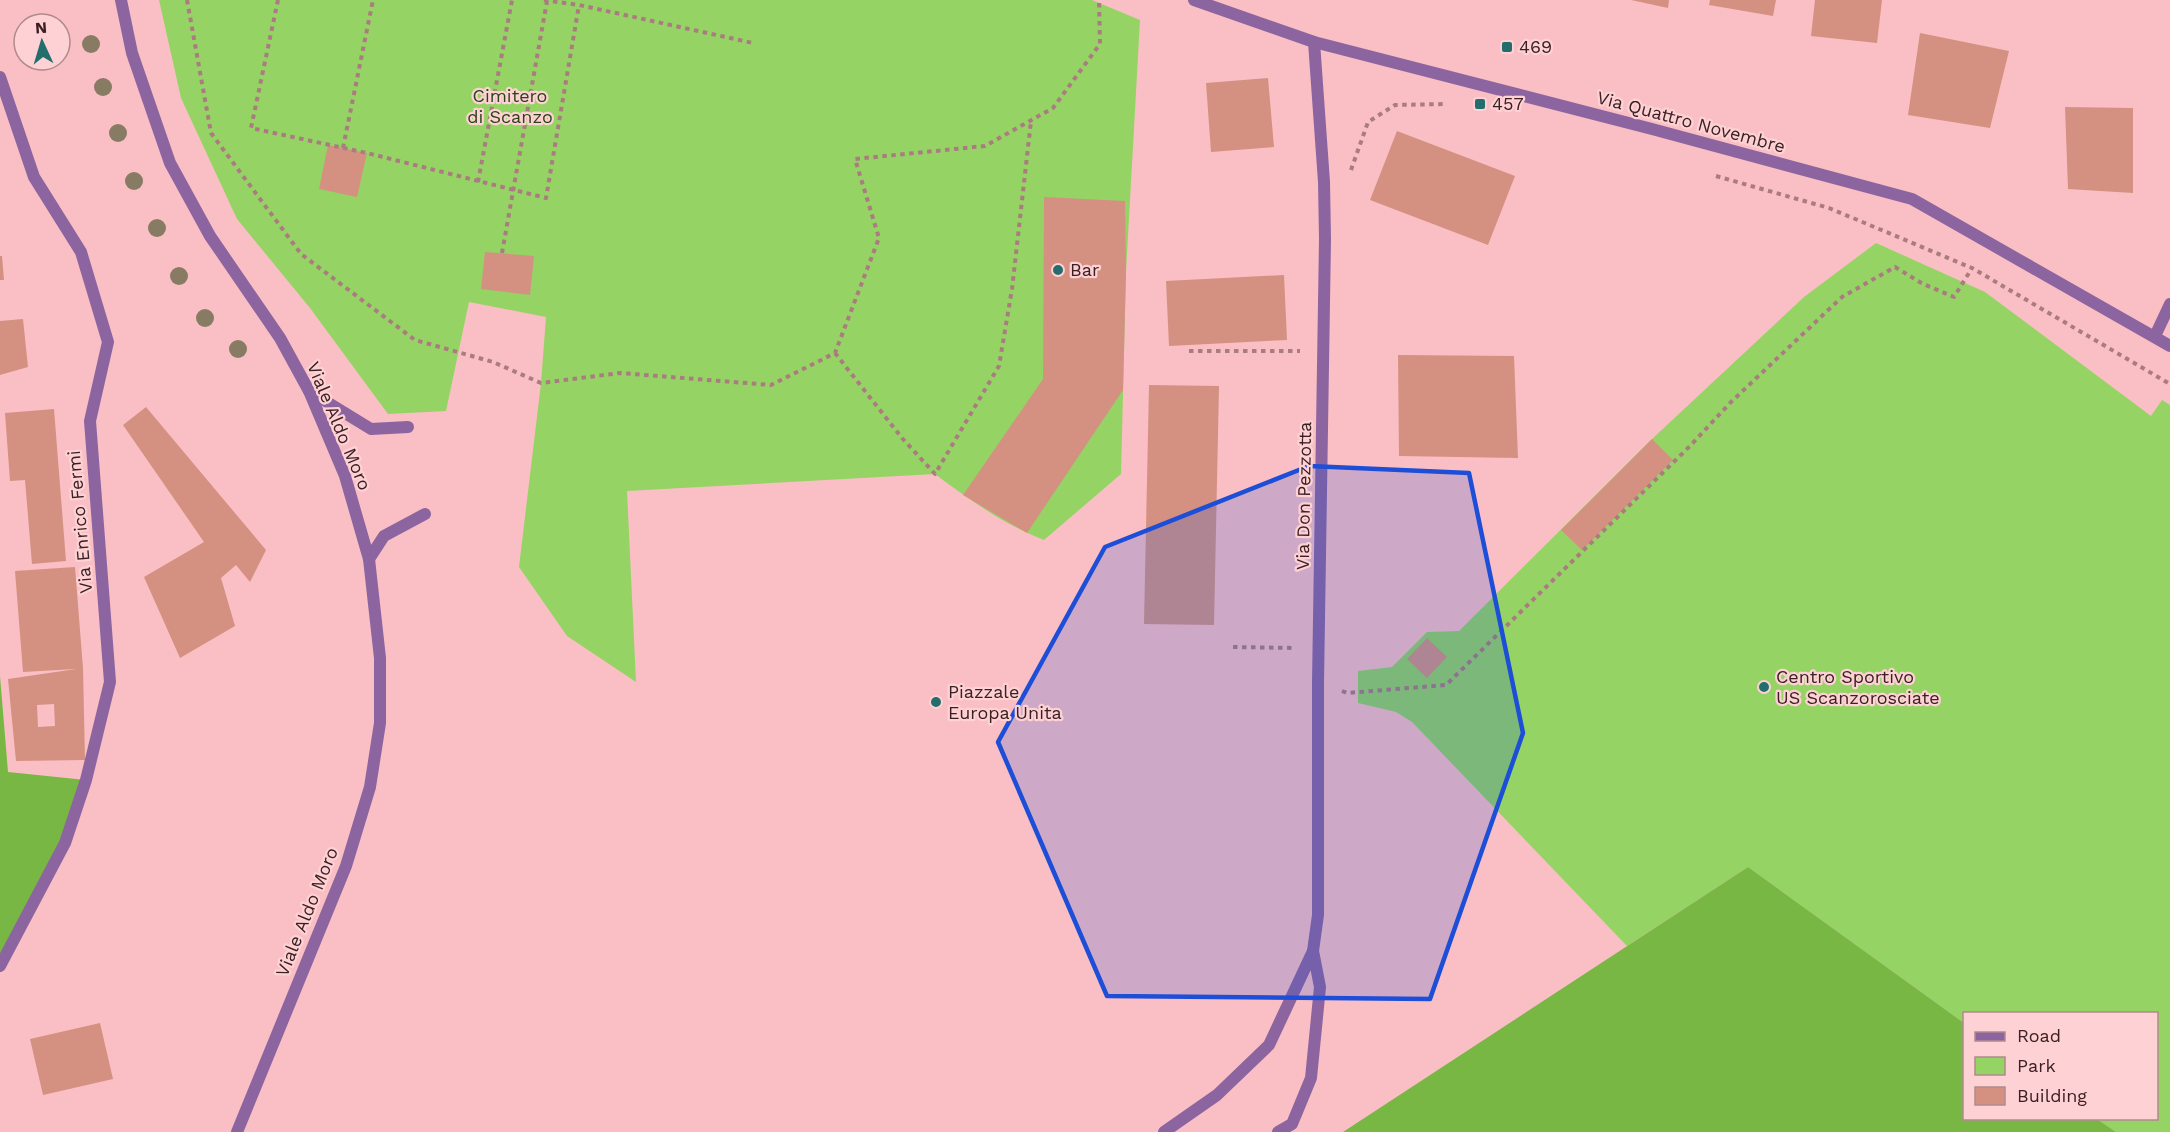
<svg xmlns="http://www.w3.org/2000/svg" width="2170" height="1132" font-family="'Work Sans',sans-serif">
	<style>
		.green { fill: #95d365 }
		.forest { fill: #79b744 }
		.building { fill: #d49182; fill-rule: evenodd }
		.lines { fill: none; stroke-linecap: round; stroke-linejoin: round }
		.path { stroke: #aa7c80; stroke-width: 4; stroke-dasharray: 4.5 4.5; stroke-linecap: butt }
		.service { stroke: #8c65a0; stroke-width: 12 }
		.minor { stroke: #8c65a0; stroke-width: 12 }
		.tertiary { stroke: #8c65a0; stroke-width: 12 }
		.tree { fill: #887b64 }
		.marked { fill: #1d4ed8; fill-opacity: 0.2; stroke: #1d4ed8; stroke-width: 4.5; stroke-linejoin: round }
		.poi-dot { fill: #236e6d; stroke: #fed1d4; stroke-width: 2 }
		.labels { text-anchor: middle; stroke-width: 4.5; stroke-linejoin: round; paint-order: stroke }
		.poi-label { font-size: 18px; fill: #3b2023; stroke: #fed1d4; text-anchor: start }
		.park-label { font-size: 18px; fill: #2a4315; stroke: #fed1d4 }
		.street-label { font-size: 18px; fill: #3b2023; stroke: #fed1d4 }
	</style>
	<rect width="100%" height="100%" fill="#fabfc4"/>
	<!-- green -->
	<path class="green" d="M159,0H1092L1140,20L1126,272L1121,474L1044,540C1005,525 968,499 935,474L627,491L636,682L567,636L519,567L541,383L546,317L469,302L446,411L388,414L310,308L237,219L181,98Z
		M1876,243L1985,292L2151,416L2162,400L2170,405V1132H2116L2097,1119L2156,1118V1014H1964V1023L1748,867L1627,946L1412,722L1396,712L1358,703V671L1392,667L1427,632L1459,631L1652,439L1804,297Z"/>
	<!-- forest -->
	<path class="forest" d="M0,676L8,772L86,780L65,843L0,966Z
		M1748,867L1964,1023V1118L2097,1119L2116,1132H1343Z"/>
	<!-- building -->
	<path class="building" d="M1631,0H1669L1668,8Z
		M1710,0H1776L1773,16L1709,5Z
		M1815,0H1882L1877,43L1811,36Z
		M1920,33L2009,51L1990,128L1908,115Z
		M1268,78L1274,147L1211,152L1206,83Z
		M2065,107L2133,108V193L2068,189Z
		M1397,131L1515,176L1488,245L1370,200Z
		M328,145L367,153L357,197L319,189Z
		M1044,197L1125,201L1126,272L1123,390L1027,533L963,495L1043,379Z
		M485,252L534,256L530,295L481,289Z
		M0,256H2L4,280H0Z
		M1284,275L1287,340L1169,346L1166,281Z
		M23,319L28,367L0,375V321Z
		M1398,355L1514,356L1518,458L1399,456Z
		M1149,385L1219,386L1214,625L1144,624Z
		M146,407L266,550L250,582L236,565L221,578L235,626L180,658L144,577L204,542L123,425Z
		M54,409L66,561L32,564L25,480L10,481L5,413Z
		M1652,439L1673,460L1582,550L1561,530Z
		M75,567L83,668L85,760L16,761L8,679L76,669L23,672L15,571ZM54,704L55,726L38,727L37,705Z
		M1427,638L1447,657L1427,678L1407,659Z
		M100,1023L113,1079L43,1095L30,1039Z"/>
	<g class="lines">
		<!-- path -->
		<path class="path" d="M187,0L211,133L301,254L415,340L493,362L541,383L620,373L771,385L835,353L879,238L855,159L985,146L1053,108L1100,44L1099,0
			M278,0L251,128L367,153L546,198L579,5
			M544,0L579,5L753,43
			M343,148L373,0
			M1351,170L1368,122L1395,105L1445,104
			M1716,176L1829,208L1972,268L2170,384
			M478,182L512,0
			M502,253L547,1
			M1189,351H1300
			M835,353L902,438L935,474L999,366L1012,289L1031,121
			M1233,647L1295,648
			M1342,691L1347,693L1446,685L1690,446L1731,402L1842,297L1895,267L1923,284L1954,297L1972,268"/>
		<!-- service -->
		<path class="service" d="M309,391L371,429L408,427
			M369,559L384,536L425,514
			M1164,1132L1217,1095L1269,1045L1313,951
			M1278,1132L1292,1124L1311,1078L1320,987L1313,951"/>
		<!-- minor -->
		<path class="minor" d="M121,0L132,53L170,163L210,236L280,338L309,391L345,476L369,559L380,658V723L370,787L346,866L237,1132
			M0,77L34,177L81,252L108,342L90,421L110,682L86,780L65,843L0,966
			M2155,336L2170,304
			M1313,951L1318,915V682L1325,239L1324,182L1314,42"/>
		<!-- tertiary -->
		<path class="tertiary" d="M1194,0L1314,42L1652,129L1912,199L2170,346"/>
	</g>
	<!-- trees -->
	<g class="tree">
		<circle cx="91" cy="44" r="9"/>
		<circle cx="103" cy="87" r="9"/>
		<circle cx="118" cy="133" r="9"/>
		<circle cx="134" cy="181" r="9"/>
		<circle cx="157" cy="228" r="9"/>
		<circle cx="179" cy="276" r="9"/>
		<circle cx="205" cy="318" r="9"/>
		<circle cx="238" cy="349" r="9"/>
	</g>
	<!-- marked area -->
	<path class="marked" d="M1309,466L1469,473L1523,733L1430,999L1107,996L998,742L1105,547Z"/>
	<!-- markers -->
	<g class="poi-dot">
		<rect x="1501" y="41" width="12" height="12" rx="3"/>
		<rect x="1474" y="98" width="12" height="12" rx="3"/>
		<circle cx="1058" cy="270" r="6"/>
		<circle cx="1764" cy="687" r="6"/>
		<circle cx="936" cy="702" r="6"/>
	</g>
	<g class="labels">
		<!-- poi labels -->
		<g class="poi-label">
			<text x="1519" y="53">469</text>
			<text x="1492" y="110">457</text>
			<text x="1070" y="276">Bar</text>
			<text x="1776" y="683">Centro Sportivo<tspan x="1776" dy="21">US Scanzorosciate</tspan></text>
			<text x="948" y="698">Piazzale<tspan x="948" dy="21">Europa Unita</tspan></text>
		</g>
		<!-- park labels -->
		<g class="park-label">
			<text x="510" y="102">Cimitero<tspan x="510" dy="21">di Scanzo</tspan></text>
		</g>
		<!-- street labels -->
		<g class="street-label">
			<text transform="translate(1691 122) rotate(15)" y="6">Via Quattro Novembre</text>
			<text transform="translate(339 426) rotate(67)" y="6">Viale Aldo Moro</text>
			<text transform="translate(1304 496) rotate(-89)" y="6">Via Don Pezzotta</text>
			<text transform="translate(80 522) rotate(-95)" y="6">Via Enrico Fermi</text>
			<text transform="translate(307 912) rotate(-68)" y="6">Viale Aldo Moro</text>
		</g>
	</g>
	<!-- legend -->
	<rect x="1963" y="1012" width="195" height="108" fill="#fed1d4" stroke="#b08a8d" stroke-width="1.5"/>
	<rect x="1975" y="1032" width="30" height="9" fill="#8c65a0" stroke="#b08a8d" stroke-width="1.5"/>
	<text x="2017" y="1042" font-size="18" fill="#3b2023">Road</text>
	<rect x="1975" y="1057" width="30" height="18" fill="#95d365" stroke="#b08a8d" stroke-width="1.5"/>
	<text x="2017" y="1072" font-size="18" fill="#3b2023">Park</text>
	<rect x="1975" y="1087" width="30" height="18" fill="#d49182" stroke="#b08a8d" stroke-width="1.5"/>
	<text x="2017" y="1102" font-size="18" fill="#3b2023">Building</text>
	<!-- north arrow -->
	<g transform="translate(42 42) rotate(356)"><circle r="28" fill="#fed1d4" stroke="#b08a8d" stroke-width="1.5"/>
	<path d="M0-4.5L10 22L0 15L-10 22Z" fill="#236e6d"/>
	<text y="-9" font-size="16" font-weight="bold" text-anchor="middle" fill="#3b2023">N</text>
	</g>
</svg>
